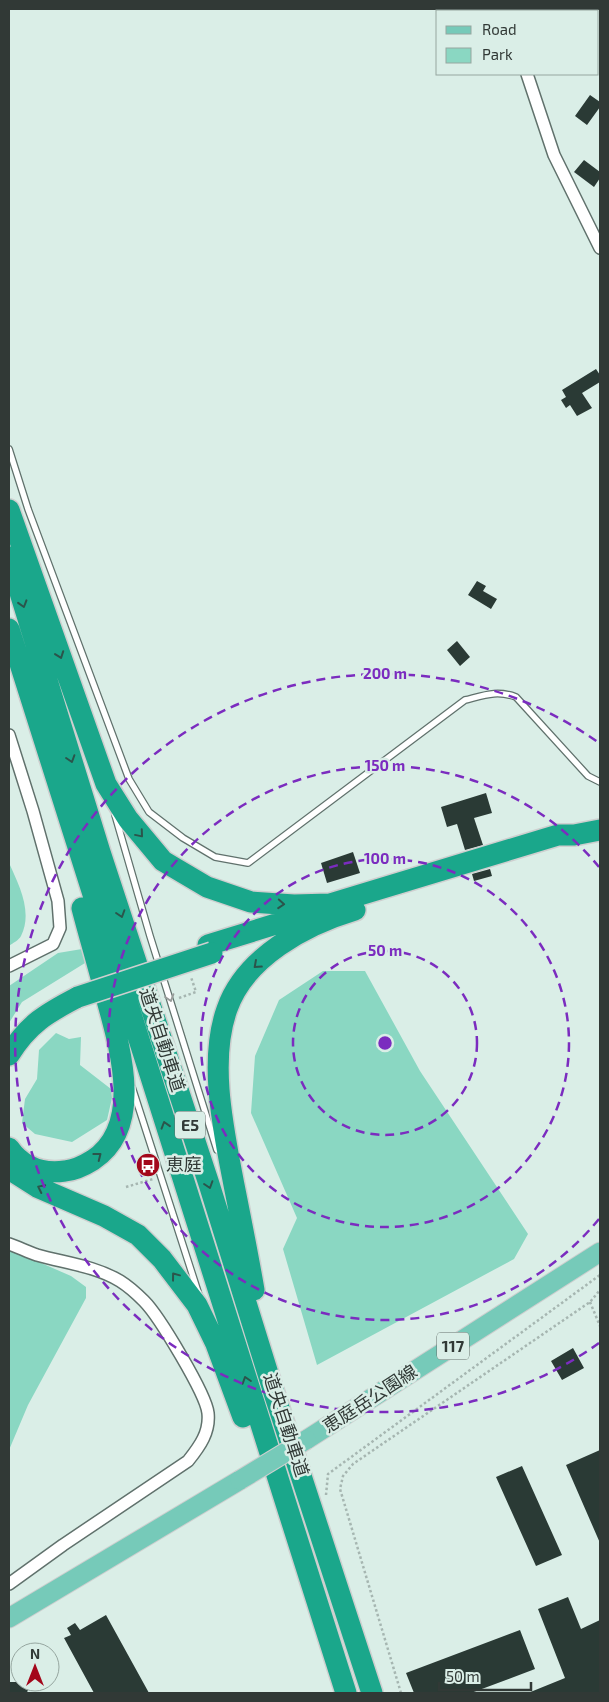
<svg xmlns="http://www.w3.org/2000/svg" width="609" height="1702" font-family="'Exo 2','Noto Sans JP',sans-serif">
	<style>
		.green { fill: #8ad7c2 }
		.building { fill: #2a3a35 }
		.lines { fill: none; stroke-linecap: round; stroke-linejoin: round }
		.lane-casing { stroke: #60716c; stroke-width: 8 }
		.street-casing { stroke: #60716c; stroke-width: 14 }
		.primary-casing { stroke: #cecfcf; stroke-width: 21 }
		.highway-casing { stroke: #cecfcf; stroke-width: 24 }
		.path { stroke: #a6b6b1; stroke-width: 2.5; stroke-dasharray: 2.5 2.5; stroke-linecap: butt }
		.lane { stroke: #fff; stroke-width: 5.5 }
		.street { stroke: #fff; stroke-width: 11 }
		.primary { stroke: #76cab9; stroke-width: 19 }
		.highway { stroke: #1aa78b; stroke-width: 21 }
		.primary-bridge-casing { stroke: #cecfcf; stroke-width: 21; stroke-linecap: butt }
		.highway-bridge-casing { stroke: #cecfcf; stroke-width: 24; stroke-linecap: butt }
		.primary-bridge { stroke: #76cab9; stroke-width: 19 }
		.highway-bridge { stroke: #1aa78b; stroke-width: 21 }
		.oneway { stroke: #2b544b }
		.oneway2 { stroke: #989c9a }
		.ring { fill: none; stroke: #7b2cbf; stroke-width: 2.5; stroke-dasharray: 9 6 }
		.labels { text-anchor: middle; stroke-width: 5; stroke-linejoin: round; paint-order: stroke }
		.shield { fill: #daeee7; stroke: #646f6b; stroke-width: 1 }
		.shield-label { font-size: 16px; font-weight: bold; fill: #313936 }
		.street-label { font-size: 18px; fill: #313936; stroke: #daeee7 }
		.poi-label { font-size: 18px; fill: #313936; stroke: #daeee7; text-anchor: start }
		.centre { fill: #7b2cbf; stroke: #daeee7; stroke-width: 2.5 }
		.ring-label { font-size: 15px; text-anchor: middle; font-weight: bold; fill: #7b2cbf; stroke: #daeee7; stroke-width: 5; stroke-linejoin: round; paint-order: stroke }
	</style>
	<rect width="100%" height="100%" fill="#daeee7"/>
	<!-- green -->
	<path class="green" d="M9,863C19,885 33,912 21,936C19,940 13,943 9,946Z
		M82,949L85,963L22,1002L9,1023V986L58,953Z
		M323,971H365L420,1071L528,1234L514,1259L317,1365L283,1249L297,1218L251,1113L255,1056L279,1000Z
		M56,1033L69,1039L81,1037L80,1065L111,1089L112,1098L107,1120L72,1142L35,1134L22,1123L25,1099L37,1079L39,1050Z
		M9,1249L71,1276L86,1287V1298L28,1405L9,1450Z"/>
	<!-- building -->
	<path class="building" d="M590,95L600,102V107L587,125L575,116Z
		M584,160L600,172V178L594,187L574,172Z
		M596,369L600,375V382L582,393L592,408L577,416L570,405L566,408L561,400L566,397L562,390Z
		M477,581L486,586L483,591L497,599L491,609L468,595Z
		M457,641L470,657L460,666L447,650Z
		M486,793L492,813L474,818L483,845L465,850L457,824L447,827L441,807Z
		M353,852L360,873L327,883L321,863Z
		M490,869L492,876L474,881L472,874Z
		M573,1348L584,1368L562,1380L551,1361Z
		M600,1450V1543L566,1465Z
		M522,1466L562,1555L536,1566L496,1477Z
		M568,1597L581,1629L600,1620V1693H528L565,1678L538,1609Z
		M106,1615L149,1693H94L64,1638L71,1635L67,1628L75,1623L80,1630Z
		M520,1630L535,1669L471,1693H414L406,1673Z
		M9,1682H30L27,1693H9Z"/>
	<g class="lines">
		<!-- lane casing -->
		<g class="lane-casing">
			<path id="lane" d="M9,449L28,509L129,779L149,812L183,838L215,857L248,863L465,700C485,695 497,690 516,697L588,776L600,782
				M115,815L150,936L217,1150
				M132,1087L199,1295"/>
		</g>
		<!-- street casing -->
		<g class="street-casing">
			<path id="street" d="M505,9L506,11
				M527,74L554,155L600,248
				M9,735L33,811L58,901L60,928L53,944L9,966
				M9,1244C18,1247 28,1252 37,1255C65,1263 95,1266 120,1281C128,1286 137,1294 144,1301C159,1316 206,1394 208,1413C210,1432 200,1446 188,1461L63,1545L9,1584"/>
		</g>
		<!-- primary casing -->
		<g class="primary-casing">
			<path id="primary" d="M306,1440L600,1252
				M9,1618L240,1480"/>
		</g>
		<!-- highway casing -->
		<g class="highway-casing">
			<path id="highway" d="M9,510L106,784L128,819L163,861L207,887L251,902L294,905L330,904L558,835H574L600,830
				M9,557L100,852L209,1184L274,1393L372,1693
				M9,629L346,1693
				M208,945L318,911
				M9,1055C28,1024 47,1013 78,997
				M9,1148C23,1168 43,1174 65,1171C76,1170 85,1165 93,1160C147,1124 117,1039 104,989C97,962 89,935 82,908
				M9,1166L15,1173L37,1187L104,1216L138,1235L162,1259L197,1305L216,1344L243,1417
				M254,1290C248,1255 241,1220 234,1185C224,1132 208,1062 227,1009C245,957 305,925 355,910"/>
		</g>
		<!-- path -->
		<path class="path" d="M179,998L196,992L191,977
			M126,1187L153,1179
			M590,1302L600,1326
			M326,1495L328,1474L600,1275
			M401,1693L340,1489L343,1476L353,1464L590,1302L600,1290"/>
		<!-- lane -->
		<use href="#lane" class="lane"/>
		<!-- street -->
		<use href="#street" class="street"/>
		<!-- primary -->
		<use href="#primary" class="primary"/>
		<!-- highway -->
		<use href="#highway" class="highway"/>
		<!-- primary-bridge casing -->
		<g class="primary-bridge-casing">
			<path id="primary-bridge" d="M240,1480L306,1440"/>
		</g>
		<!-- highway-bridge casing -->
		<g class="highway-bridge-casing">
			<path id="highway-bridge" d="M78,997L212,953"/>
		</g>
		<!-- primary-bridge -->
		<use href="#primary-bridge" class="primary-bridge"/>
		<!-- highway-bridge -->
		<use href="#highway-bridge" class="highway-bridge"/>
	</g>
	<!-- one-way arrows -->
	<defs><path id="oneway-chevron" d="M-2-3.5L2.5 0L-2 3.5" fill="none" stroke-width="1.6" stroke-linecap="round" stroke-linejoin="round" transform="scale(1.25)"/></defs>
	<g class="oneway">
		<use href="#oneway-chevron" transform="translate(23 604) rotate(73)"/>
		<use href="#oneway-chevron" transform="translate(60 655) rotate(70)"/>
		<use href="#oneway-chevron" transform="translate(71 759) rotate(72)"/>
		<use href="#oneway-chevron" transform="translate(140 834) rotate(50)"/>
		<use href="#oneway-chevron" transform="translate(281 904) rotate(4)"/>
		<use href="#oneway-chevron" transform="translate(121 914) rotate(72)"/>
		<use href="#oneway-chevron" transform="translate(257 965) rotate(138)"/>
		<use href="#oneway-chevron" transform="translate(165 1125) rotate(-107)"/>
		<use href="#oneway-chevron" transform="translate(98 1156) rotate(-38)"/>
		<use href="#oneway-chevron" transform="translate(209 1185) rotate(72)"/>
		<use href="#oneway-chevron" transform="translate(41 1188) rotate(-154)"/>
		<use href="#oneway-chevron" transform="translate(175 1276) rotate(-127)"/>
		<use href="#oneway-chevron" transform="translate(246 1380) rotate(-108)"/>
	</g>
	<use class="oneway2" href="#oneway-chevron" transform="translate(170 998) rotate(72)"/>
	<!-- distance rings -->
	<g class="ring">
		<circle cx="385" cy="1043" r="92"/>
		<circle cx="385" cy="1043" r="184"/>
		<path d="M599 1219A277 277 0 1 1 599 867"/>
		<path d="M599 1343A369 369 0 1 1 599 743"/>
	</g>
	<!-- icons -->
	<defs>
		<g id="bus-disc" transform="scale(1.25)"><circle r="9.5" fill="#a3071b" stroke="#daeee7"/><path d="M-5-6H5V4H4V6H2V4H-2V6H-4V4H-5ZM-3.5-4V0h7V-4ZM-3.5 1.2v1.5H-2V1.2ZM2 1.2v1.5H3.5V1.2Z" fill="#fff"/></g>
	</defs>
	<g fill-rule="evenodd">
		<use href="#bus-disc" x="148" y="1165"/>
	</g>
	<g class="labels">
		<!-- shield labels -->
		<g class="shield">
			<rect x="175" y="1111.5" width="30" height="27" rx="4"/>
			<rect x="437" y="1332.5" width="32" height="27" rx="4"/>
		</g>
		<g class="shield-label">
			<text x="190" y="1131">E5</text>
			<text x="453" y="1352">117</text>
		</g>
		<!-- street labels -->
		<g class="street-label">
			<text transform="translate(162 1040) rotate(72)" y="6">道央自動車道</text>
			<text transform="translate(370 1399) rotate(-33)" y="6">恵庭岳公園線</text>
			<text transform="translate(286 1425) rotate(72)" y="6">道央自動車道</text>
		</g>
		<!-- poi labels -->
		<g class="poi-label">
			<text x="166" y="1171">恵庭</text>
		</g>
	</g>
	<circle cx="385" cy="1043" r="8" class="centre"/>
	<g class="ring-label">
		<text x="385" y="679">200 m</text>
		<text x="385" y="771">150 m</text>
		<text x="385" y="864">100 m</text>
		<text x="385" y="956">50 m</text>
	</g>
	<!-- border -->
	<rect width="609" height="1702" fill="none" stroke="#313936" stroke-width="20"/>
	<!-- legend -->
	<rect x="436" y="10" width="162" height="65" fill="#daeee7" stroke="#96a6a0"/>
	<rect x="446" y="26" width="25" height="8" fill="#76cab9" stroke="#96a6a0"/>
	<text x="482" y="35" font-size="15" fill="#313936">Road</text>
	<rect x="446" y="48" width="25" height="15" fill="#8ad7c2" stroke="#96a6a0"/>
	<text x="482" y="60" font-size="15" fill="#313936">Park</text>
	<!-- north arrow -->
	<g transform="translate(35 1667)"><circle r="24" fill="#daeee7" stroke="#96a6a0"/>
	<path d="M0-4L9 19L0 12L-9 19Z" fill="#a3071b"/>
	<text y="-8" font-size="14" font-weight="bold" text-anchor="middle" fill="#313936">N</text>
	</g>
	<!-- scale -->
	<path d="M439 1682v8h92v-8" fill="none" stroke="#313936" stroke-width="2.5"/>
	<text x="446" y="1682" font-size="15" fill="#313936" stroke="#daeee7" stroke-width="4" paint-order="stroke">50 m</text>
</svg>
